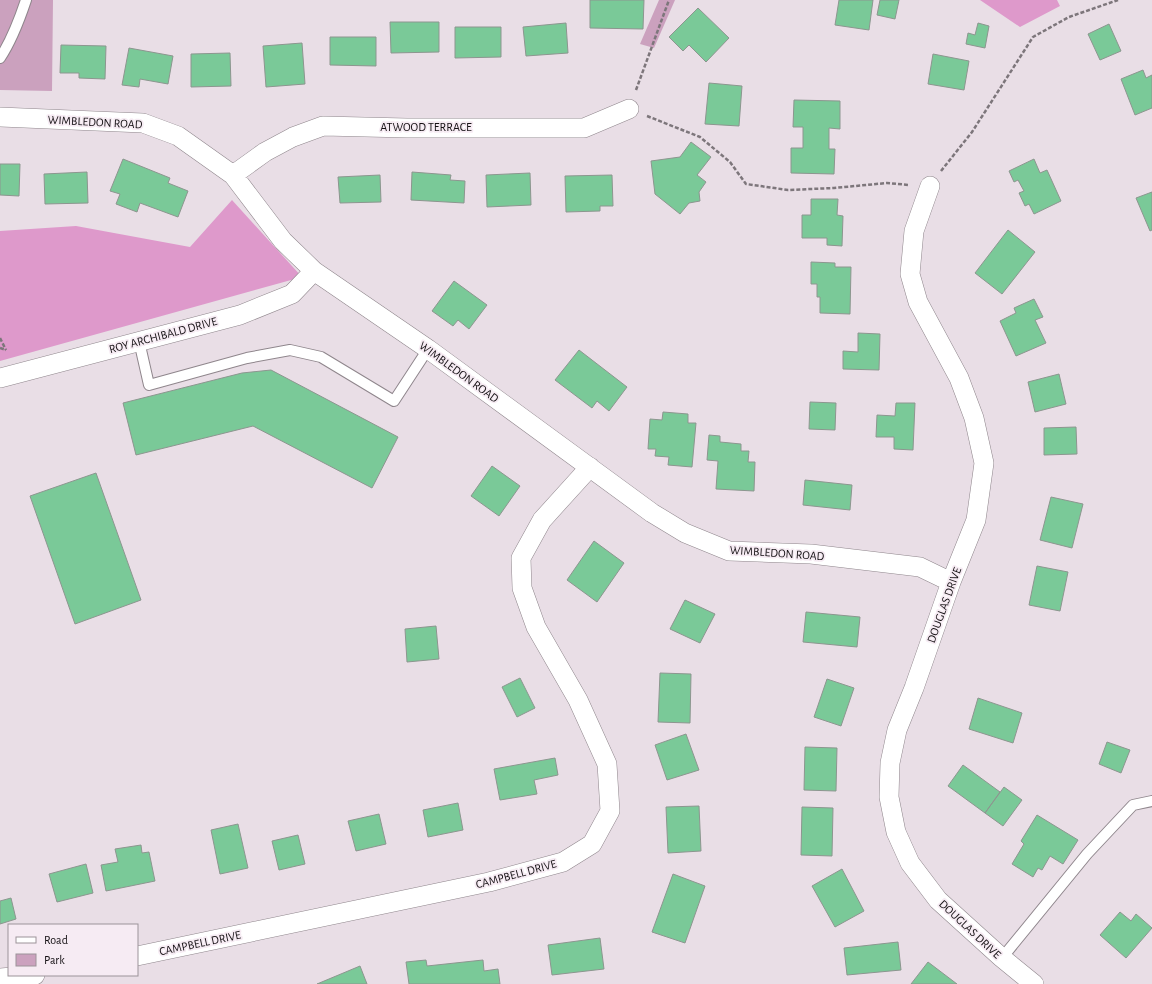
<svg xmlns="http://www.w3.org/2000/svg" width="1152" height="984" font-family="'Alegreya Sans',sans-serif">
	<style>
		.green { fill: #cba1be }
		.forest { fill: #de99cb }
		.building { fill: #7ac998; stroke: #8c968f }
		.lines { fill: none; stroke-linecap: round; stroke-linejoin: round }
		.service-casing { stroke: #8f868c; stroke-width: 12 }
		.minor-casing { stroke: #8f868c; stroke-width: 20 }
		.path { stroke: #7d767b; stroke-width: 2.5; stroke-dasharray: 4 2; stroke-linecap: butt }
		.service { stroke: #fff; stroke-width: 10 }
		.minor { stroke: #fff; stroke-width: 19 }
		.labels { text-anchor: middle; stroke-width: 3.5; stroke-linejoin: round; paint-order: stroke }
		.street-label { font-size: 12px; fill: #141013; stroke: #f6ebf3 }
	</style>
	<rect width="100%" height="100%" fill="#e9dee6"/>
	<!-- green -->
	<path class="green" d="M0,0H53L52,91L0,90Z
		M659,0H675L654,48L640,44Z"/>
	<!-- forest -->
	<path class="forest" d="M980,0H1057L1060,6L1020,27Z
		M232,200L302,277L0,361V231L76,226L190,247Z"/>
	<!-- building -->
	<path class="building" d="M590,0H644L643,29L590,28Z
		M839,0H873L869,30L835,25Z
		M880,0H899L895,19L877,15Z
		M698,8L729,38L706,62L689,45L683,51L669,37Z
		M390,22H439V52L391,53Z
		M566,23L568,53L526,56L523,27Z
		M978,23L989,26L985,48L966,44L968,33L975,35Z
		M1109,24L1121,51L1100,60L1088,34Z
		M455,27H501V57L455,58Z
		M330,37H376V66L330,65Z
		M302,43L305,84L266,87L263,46Z
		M61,45L106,46L105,79L79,78V73H60Z
		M129,48L173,56L168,84L140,79L139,87L122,85Z
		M230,53L231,86L191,87V54Z
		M933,54L969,61L964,90L928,84Z
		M1143,70L1146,78L1152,75V108L1135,115L1121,79Z
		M709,83L742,86L739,126L705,124Z
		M794,100L840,101V129L829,128V149H835L834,174L791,173V148H803V127H793Z
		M691,142L711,157L697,175L706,182L699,192L700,201L689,203L680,214L655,194L651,161L680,157Z
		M123,159L170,178L168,183L188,191L178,217L140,203L137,212L116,204L120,194L110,191Z
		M1034,159L1040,173L1047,170L1061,201L1034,214L1029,204L1025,206L1019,193L1024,191L1018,180L1014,182L1009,171Z
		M0,164H20L19,196L0,195Z
		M87,172L88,203L45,204L44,174Z
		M412,172L451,175L450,180L465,181L464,203L411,200Z
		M530,173L531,205L487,207L486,175Z
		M380,175L381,202L340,203L338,177Z
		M612,175L613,206H600V211L566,212L565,176Z
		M1152,192V230L1150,231L1136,198Z
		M811,199H838L837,215L843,216L842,246L827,245V238H802V215H811Z
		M1008,230L1035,252L1002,294L975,273Z
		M811,262L835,263V267H851L850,314L820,313V297H817V284H811Z
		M454,281L487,305L469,329L458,320L453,326L432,311Z
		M1034,299L1043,317L1035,320L1046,343L1016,356L1000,321L1016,313L1014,308Z
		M858,333L880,334L879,370L843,369V351L858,352Z
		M579,350L627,387L609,411L597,401L592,408L555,380Z
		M271,370L398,437L372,488L253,426L136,455L123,403L242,373Z
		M1059,374L1066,404L1035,412L1028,382Z
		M810,402L836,403L835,430L809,429Z
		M896,403H915L913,450L894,449V437H876L877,415L895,416Z
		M663,412L688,414V423H696L692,467L668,465L669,457L655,456L656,449H648L650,419L662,420Z
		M1076,427L1077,454L1044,455V428Z
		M709,435L720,436V442L741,444V451H749L748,462H755L754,491L716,489L718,461L707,460Z
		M492,466L520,486L499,516L471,496Z
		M96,473L141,600L75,624L30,496Z
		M805,480L852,485L850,510L803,505Z
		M1051,497L1083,504L1072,548L1040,540Z
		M594,541L624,563L597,602L567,580Z
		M1037,566L1068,572L1060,611L1029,605Z
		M685,600L715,614L700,643L670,629Z
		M806,612L860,617L857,647L803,642Z
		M436,626L439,659L407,662L405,629Z
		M660,673L691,674L690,723L658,722Z
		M520,678L535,708L517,717L502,687Z
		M827,679L854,688L841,726L814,717Z
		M978,698L1022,713L1013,743L969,729Z
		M686,734L699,770L667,780L655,745Z
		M1107,742L1130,750L1121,773L1099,764Z
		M805,747L837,748L836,791L804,790Z
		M555,758L558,775L534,780L537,794L500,800L494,769Z
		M963,765L1000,792L985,813L948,786Z
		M1004,787L1022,800L1003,826L985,813Z
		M458,803L463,830L428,837L423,810Z
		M699,806L701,851L668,853L666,807Z
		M802,807L833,808L832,856L801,855Z
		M379,814L386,844L356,851L348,821Z
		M1037,815L1078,840L1063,864L1050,856L1042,870L1038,868L1033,877L1012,864L1024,844L1021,841Z
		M238,824L248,868L220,874L211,830Z
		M298,835L305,864L279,870L272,841Z
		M141,845L142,853L149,852L155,881L106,891L101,865L118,862L115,849Z
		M86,864L93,893L57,902L49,874Z
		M842,869L864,911L835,927L812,886Z
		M673,874L705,886L685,943L652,932Z
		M11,898L16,919L0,924V901Z
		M1120,912L1131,921L1136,914L1152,928L1126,958L1100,935Z
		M600,938L604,969L552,975L548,945Z
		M898,942L901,970L847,975L844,948Z
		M426,960L427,966L483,960L484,971L498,969L500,984H409L406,962Z
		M928,962L957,984H911Z
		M360,966L367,984H317Z"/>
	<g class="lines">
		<!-- service casing -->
		<g class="service-casing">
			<path id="service" d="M0,58C12,40 19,21 26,0
				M139,341L149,385L247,358L290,350L321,357L394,401L428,349
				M1002,958L1087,854L1133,805L1152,801"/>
		</g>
		<!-- minor casing -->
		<g class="minor-casing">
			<path id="minor" d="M0,117L143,123L178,136L233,175L283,241L314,271L428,349L652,513L685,533L729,551L811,554L920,567L951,582
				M233,175L265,152L293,137L323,126L407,128H584L629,109
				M930,186L914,231L910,274L918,302L959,378L974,418L984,463L976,520L951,582L914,688L897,730L890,763L889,797L896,832L910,863L938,900L1002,958L1034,984
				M0,378L240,315L292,294L314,271
				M137,956L489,882L563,862L592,844L610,811L607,764L578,700L536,627L522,588L521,558L542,520L590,467
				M0,978L35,975"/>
		</g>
		<!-- path -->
		<path class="path" d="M636,90L669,0
			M647,116L700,137L730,162L746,184L788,190L834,188L887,183L909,185
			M941,171L972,132L1033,37L1069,17L1118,0
			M0,338L6,350
			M0,348L6,350"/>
		<!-- service -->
		<use href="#service" class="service"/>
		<!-- minor -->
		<use href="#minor" class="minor"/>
	</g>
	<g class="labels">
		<!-- street labels -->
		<g class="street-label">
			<text transform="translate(95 122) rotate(3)" y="4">WIMBLEDON ROAD</text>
			<text x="426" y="131">ATWOOD TERRACE</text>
			<text transform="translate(163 335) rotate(-15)" y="4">ROY ARCHIBALD DRIVE</text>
			<text transform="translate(459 372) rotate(36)" y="4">WIMBLEDON ROAD</text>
			<text transform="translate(777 553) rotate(4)" y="4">WIMBLEDON ROAD</text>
			<text transform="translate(944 605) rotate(-70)" y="4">DOUGLAS DRIVE</text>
			<text transform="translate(516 874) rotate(-15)" y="4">CAMPBELL DRIVE</text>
			<text transform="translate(970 929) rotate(43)" y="4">DOUGLAS DRIVE</text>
			<text transform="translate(200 943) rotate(-12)" y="4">CAMPBELL DRIVE</text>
		</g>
	</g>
	<!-- legend -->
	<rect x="8" y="924" width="130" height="52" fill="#f6ebf3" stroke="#9c9399"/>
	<rect x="16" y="937" width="20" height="6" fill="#ffffff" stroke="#9c9399"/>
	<text x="44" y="944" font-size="12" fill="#141013">Road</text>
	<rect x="16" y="954" width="20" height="12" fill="#cba1be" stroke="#9c9399"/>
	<text x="44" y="964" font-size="12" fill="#141013">Park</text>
</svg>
